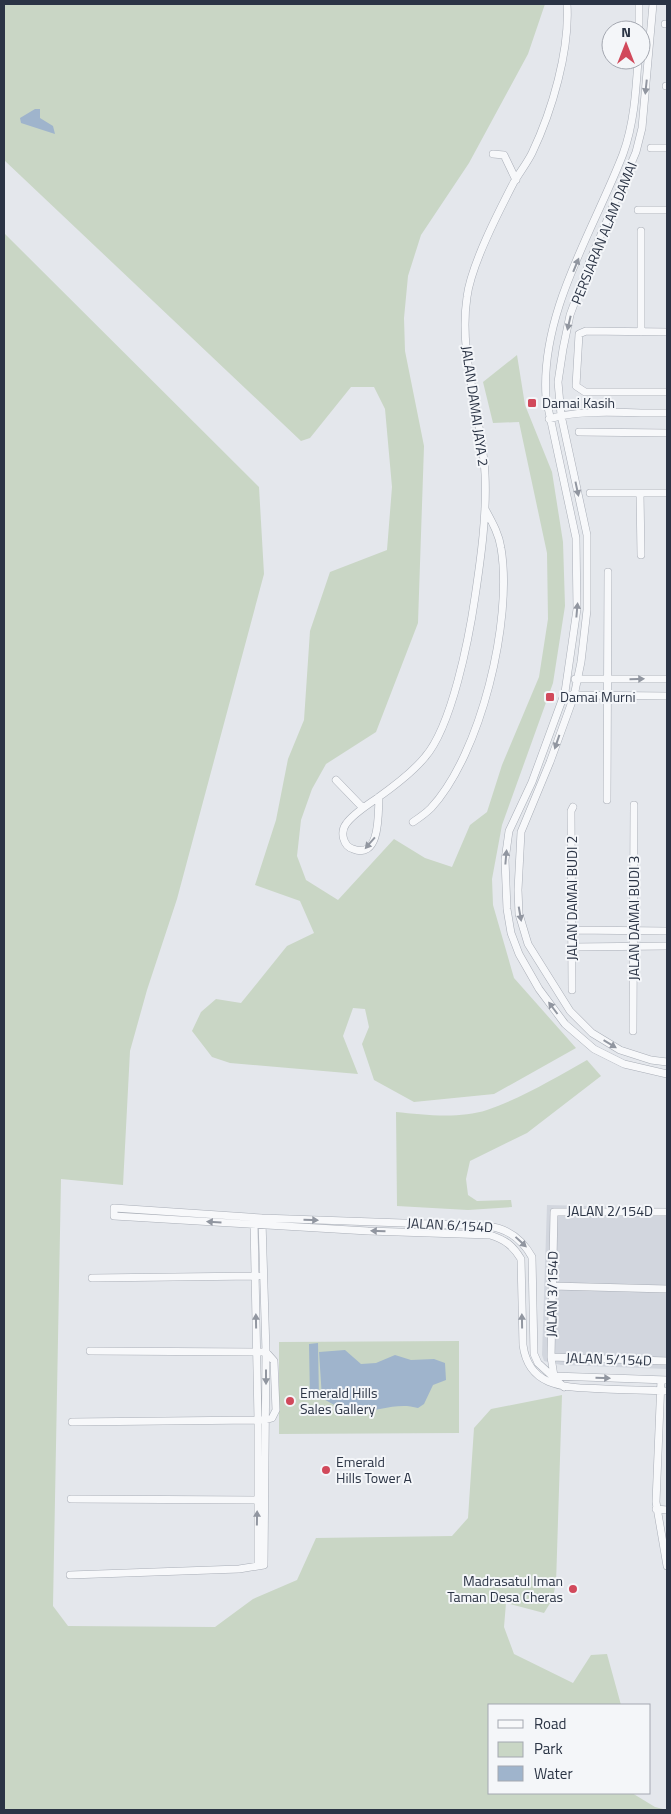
<svg xmlns="http://www.w3.org/2000/svg" width="671" height="1814" font-family="'Titillium Web',sans-serif">
	<style>
		.built { fill: #d2d6de }
		.green { fill: #c9d6c5 }
		.water { fill: #9fb4cc }
		.lines { fill: none; stroke-linecap: round; stroke-linejoin: round }
		.minor-casing { stroke: #a9aeb7; stroke-width: 8 }
		.minor { stroke: #f7f8fa; stroke-width: 7 }
		.oneway { fill: #9196a0 }
		.poi-dot { fill: #d1495b; stroke: #f4f6f9; stroke-width: 2 }
		.labels { text-anchor: middle; stroke-width: 4; stroke-linejoin: round; paint-order: stroke }
		.street-label { font-size: 14px; fill: #2b3445; stroke: #f4f6f9 }
		.poi-label { font-size: 14px; fill: #2b3445; stroke: #f4f6f9; text-anchor: start }
	</style>
	<rect width="100%" height="100%" fill="#e4e7ec"/>
	<!-- built -->
	<path class="built" d="M547,1205L667,1208V1369L561,1365L544,1361L542,1355Z"/>
	<!-- green -->
	<path class="green" d="M4,4H545L528,54L469,163L421,235L408,276L404,318L405,351L424,446L418,623L376,732L326,764L312,789L301,820L297,856L306,880L338,900L394,839L425,858L452,867L470,825L487,812L502,765L539,677L548,619L547,553L519,422L493,423L483,382L517,355L525,405L552,472L563,542L565,606L553,683L502,825L492,879L493,905L514,978L576,1048L494,1094L414,1102L374,1080L362,1044L369,1027L365,1009L353,1008L343,1036L358,1074L230,1063L212,1057L192,1031L201,1012L216,999L241,1003L287,946L314,933L300,901L255,885L276,820L288,759L304,720L310,631L330,572L387,550L392,487L385,409L374,387H351L310,438L301,441L4,160Z
		M4,233L259,487L264,574L177,899L147,990L130,1051L123,1185L61,1179L53,1606L68,1626L215,1627L253,1599L297,1580L316,1538L452,1536L468,1518L474,1428L491,1409L562,1395L556,1584L552,1600L544,1613L506,1603L504,1627L514,1654L573,1683L591,1655L607,1654L621,1705H490V1793H632L655,1807L667,1810H4Z
		M587,1060L601,1076L527,1133L470,1161L466,1179L468,1195L477,1201L511,1200L512,1207L468,1210L397,1206L396,1112C424,1115 460,1119 487,1110C522,1098 555,1078 587,1060Z
		M459,1341V1433L279,1434V1342Z"/>
	<!-- water -->
	<path class="water" d="M35,109H40V118L53,126L55,134L21,123L20,118Z
		M318,1343L319,1398L310,1399L309,1344Z
		M345,1350L361,1364L376,1363L395,1355L411,1360L434,1359L445,1363L446,1380L433,1385L424,1404L418,1408C395,1401 375,1414 351,1411C341,1410 331,1403 322,1398L319,1352Z"/>
	<g class="lines">
		<!-- minor casing -->
		<g class="minor-casing">
			<path id="minor" d="M653,4L642,128L636,152L589,263L570,315L563,349L558,382L561,415L587,535V610L581,662L574,696L550,762L521,832L518,890L519,914L528,944L570,1011L592,1033L620,1050L651,1060L667,1062
				M665,24H667
				M639,30V4
				M638,60C636,91 634,124 623,154C593,232 540,312 546,398L576,538L577,609L565,692L532,782L509,831L505,860L507,909L511,933L519,954L539,989L565,1024L594,1049L624,1064L667,1074
				M666,86H667
				M651,148H667
				M493,154L504,155L516,180
				M638,210H667
				M641,231V332
				M667,332L586,331L579,334L576,386L585,392H667
				M549,419C583,408 631,414 667,413
				M579,432L667,433
				M590,493H667
				M640,493L641,555
				M575,679H667
				M570,695L667,696
				M336,780L363,808
				M379,797C378,812 381,860 353,849C343,846 340,832 346,824C353,814 366,806 376,799C393,787 412,773 425,757C452,726 469,638 475,597C481,557 487,514 485,474C482,415 458,356 467,297C471,265 499,211 514,182C520,172 527,163 532,153C552,111 570,50 567,4
				M607,800L608,572
				M413,822C419,818 426,813 431,808C481,754 513,620 501,548C499,534 492,522 485,509
				M571,930L667,931
				M572,947L667,946
				M572,990L571,811L573,807
				M633,1031L634,805
				M254,1222L258,1420V1566
				M92,1278L258,1276
				M552,1286L667,1289
				M551,1357L667,1361
				M554,1376L551,1357L554,1212H667
				M554,1376L667,1380
				M661,1380L656,1502L667,1566
				M564,1387L538,1363L534,1354L532,1257C522,1239 507,1228 487,1226L262,1218L114,1208V1216L368,1231L490,1235C506,1240 513,1246 521,1259L523,1345C529,1390 569,1387 605,1389C626,1390 646,1390 667,1391
				M72,1422L265,1420L272,1418L276,1410L274,1361L266,1352L90,1351
				M71,1499L261,1500
				M656,1509L667,1510
				M70,1575L239,1569L264,1565L266,1352L262,1221"/>
		</g>
		<!-- minor -->
		<use href="#minor" class="minor"/>
	</g>
	<!-- one-way arrows -->
	<defs><path id="oneway-solid" d="M-6-.8H1V-3.2L6.5 0L1 3.2V.8H-6Z" transform="scale(1.25)"/></defs>
	<g class="oneway">
		<use href="#oneway-solid" transform="translate(646 87) rotate(96)"/>
		<use href="#oneway-solid" transform="translate(576 265) rotate(-68)"/>
		<use href="#oneway-solid" transform="translate(569 323) rotate(103)"/>
		<use href="#oneway-solid" transform="translate(577 489) rotate(78)"/>
		<use href="#oneway-solid" transform="translate(577 610) rotate(-85)"/>
		<use href="#oneway-solid" transform="translate(637 679) rotate(-1)"/>
		<use href="#oneway-solid" transform="translate(557 742) rotate(109)"/>
		<use href="#oneway-solid" transform="translate(370 843) rotate(131)"/>
		<use href="#oneway-solid" transform="translate(506 857) rotate(-85)"/>
		<use href="#oneway-solid" transform="translate(520 914) rotate(80)"/>
		<use href="#oneway-solid" transform="translate(553 1008) rotate(-127)"/>
		<use href="#oneway-solid" transform="translate(610 1044) rotate(31)"/>
		<use href="#oneway-solid" transform="translate(311 1220) rotate(2)"/>
		<use href="#oneway-solid" transform="translate(214 1222) rotate(-176)"/>
		<use href="#oneway-solid" transform="translate(378 1231) rotate(-178)"/>
		<use href="#oneway-solid" transform="translate(521 1242) rotate(43)"/>
		<use href="#oneway-solid" transform="translate(256 1321) rotate(-91)"/>
		<use href="#oneway-solid" transform="translate(522 1321) rotate(-91)"/>
		<use href="#oneway-solid" transform="translate(266 1377) rotate(90)"/>
		<use href="#oneway-solid" transform="translate(603 1378) rotate(2)"/>
		<use href="#oneway-solid" transform="translate(257 1518) rotate(-89)"/>
	</g>
	<!-- markers -->
	<g class="poi-dot">
		<rect x="527" y="398" width="10" height="10" rx="2.5"/>
		<rect x="545" y="692" width="10" height="10" rx="2.5"/>
		<circle cx="290" cy="1401" r="5"/>
		<circle cx="326" cy="1470" r="5"/>
		<circle cx="573" cy="1589" r="5"/>
	</g>
	<g class="labels">
		<!-- street labels -->
		<g class="street-label">
			<text transform="translate(604 233) rotate(-68)" y="5">PERSIARAN ALAM DAMAI</text>
			<text transform="translate(475 406) rotate(82)" y="5">JALAN DAMAI JAYA 2</text>
			<text transform="translate(572 898) rotate(-90)" y="5">JALAN DAMAI BUDI 2</text>
			<text transform="translate(634 918) rotate(-90)" y="5">JALAN DAMAI BUDI 3</text>
			<text x="610" y="1216">JALAN 2/154D</text>
			<text transform="translate(450 1225) rotate(3)" y="5">JALAN 6/154D</text>
			<text transform="translate(552 1294) rotate(-89)" y="5">JALAN 3/154D</text>
			<text transform="translate(609 1359) rotate(2)" y="5">JALAN 5/154D</text>
		</g>
		<!-- poi labels -->
		<g class="poi-label">
			<text x="542" y="408">Damai Kasih</text>
			<text x="560" y="702">Damai Murni</text>
			<text x="300" y="1398">Emerald Hills<tspan x="300" dy="16">Sales Gallery</tspan></text>
			<text x="336" y="1467">Emerald<tspan x="336" dy="16">Hills Tower A</tspan></text>
			<text x="563" y="1586" text-anchor="end">Madrasatul Iman<tspan x="563" dy="16">Taman Desa Cheras</tspan></text>
		</g>
	</g>
	<!-- border -->
	<rect width="671" height="1814" fill="none" stroke="#2b3445" stroke-width="10"/>
	<!-- legend -->
	<rect x="488" y="1704" width="162" height="90" fill="#f4f6f9" stroke="#a4a8b1"/>
	<rect x="498" y="1720" width="25" height="8" fill="#f7f8fa" stroke="#a4a8b1"/>
	<text x="534" y="1729" font-size="15" fill="#2b3445">Road</text>
	<rect x="498" y="1742" width="25" height="15" fill="#c9d6c5" stroke="#a4a8b1"/>
	<text x="534" y="1754" font-size="15" fill="#2b3445">Park</text>
	<rect x="498" y="1766" width="25" height="15" fill="#9fb4cc" stroke="#a4a8b1"/>
	<text x="534" y="1779" font-size="15" fill="#2b3445">Water</text>
	<!-- north arrow -->
	<g transform="translate(626 45)"><circle r="24" fill="#f4f6f9" stroke="#a4a8b1"/>
	<path d="M0-4L9 19L0 12L-9 19Z" fill="#d1495b"/>
	<text y="-8" font-size="14" font-weight="bold" text-anchor="middle" fill="#2b3445">N</text>
	</g>
</svg>
